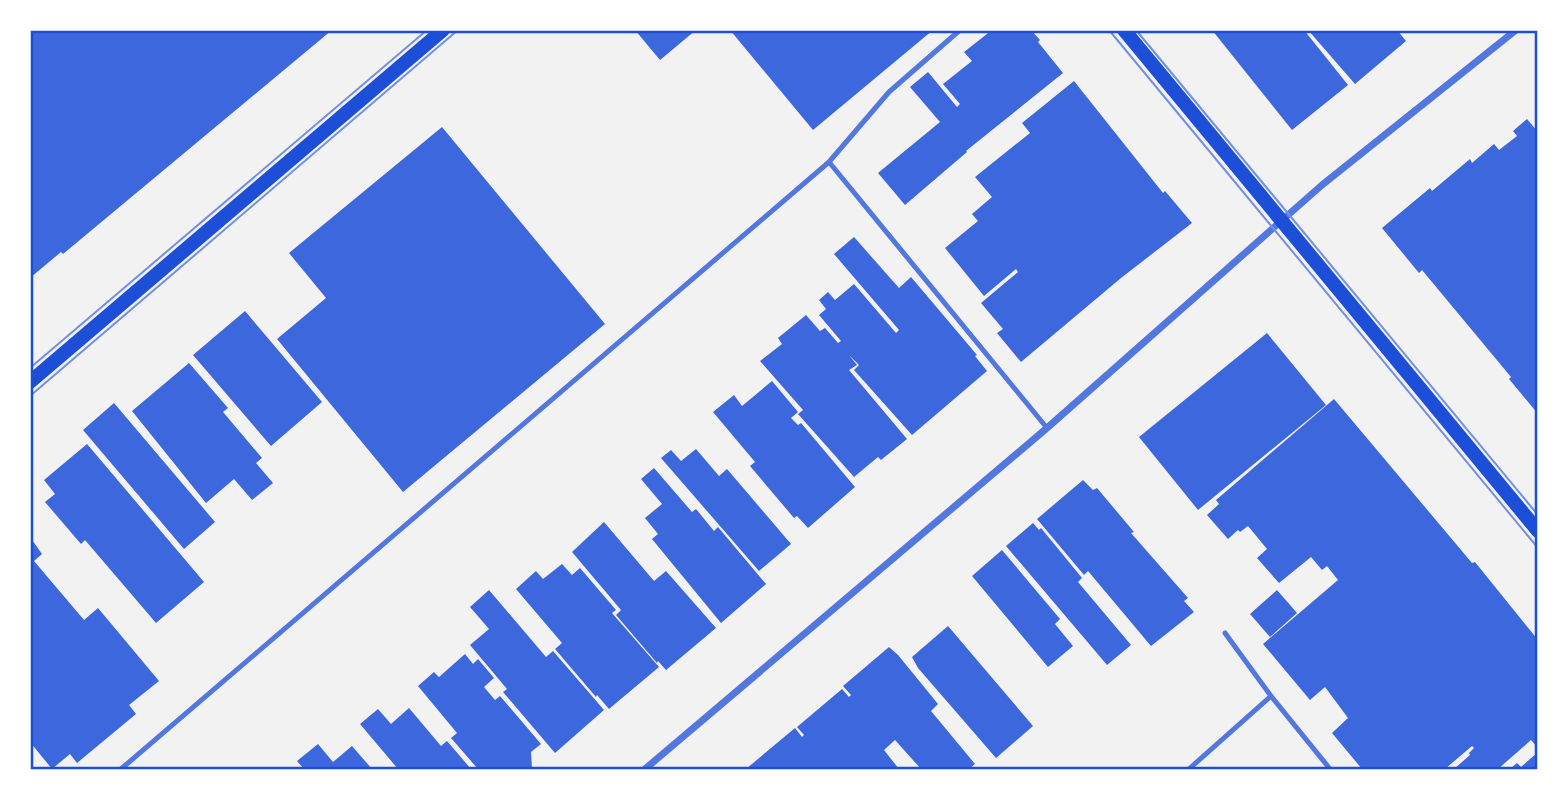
<svg xmlns="http://www.w3.org/2000/svg" width="1568" height="799" font-family="'Crimson Pro',serif">
	<style>
		.building { fill: #3d67dc }
		.lines { fill: none; stroke-linecap: round; stroke-linejoin: round }
		.service { stroke: #5277de; stroke-width: 5 }
		.minor { stroke: #5277de; stroke-width: 7 }
		.secondary { stroke: #1d4ed8; stroke-width: 14 }
		.tram { stroke: #7290e2; stroke-width: 2 }
		.neatline { fill: none; stroke: #1d4ed8; stroke-width: 2.5 }
	</style>
	<rect width="100%" height="100%" fill="#f2f2f2"/>
	<!-- building -->
	<path class="building" d="M30,30H332L63,254L61,252L30,278Z
		M635,30H696L660,60Z
		M730,30H933L813,130Z
		M992,30H1031L1040,40L1038,42L1063,73L966,151L967,152L905,205L878,173L940,122L910,87L928,72L957,107L960,104L943,84L972,61L964,52Z
		M1212,30H1304L1348,85L1292,130Z
		M1308,30H1397L1406,41L1355,84Z
		M1074,81L1163,193L1165,191L1192,223L1121,278L1021,362L997,333L1003,329L981,303L1018,272L1016,269L984,296L945,248L978,221L972,214L992,197L975,177L1030,133L1022,123Z
		M1527,119L1538,132V414L1509,379L1511,377L1422,270L1419,273L1382,228L1430,188L1432,191L1470,159L1472,163L1494,144L1499,150L1517,136L1513,131Z
		M442,127L605,324L403,492L277,339L326,298L289,253Z
		M854,237L899,288L911,277L977,355L975,356L987,371L912,435L854,370L859,365L849,355L857,365L849,370L907,439L881,460L878,457L854,477L798,414L803,410L760,361L782,344L778,338L806,315L820,331L825,328L838,343L841,341L819,315L826,309L819,300L828,292L835,300L854,284L896,333L899,330L834,254Z
		M245,311L322,402L271,446L193,355Z
		M1267,333L1326,405L1198,510L1139,437Z
		M189,363L228,408L223,412L262,458L256,463L273,483L252,500L234,479L206,503L132,411Z
		M772,381L798,412L791,418L798,425L801,423L855,487L808,528L797,516L794,518L750,466L755,462L713,412L734,395L742,406Z
		M1334,399L1472,563L1475,562L1538,640V748L1531,740L1498,769H1454L1470,755L1469,753L1474,748L1472,746L1445,769H1362L1332,733L1348,718L1325,687L1310,700L1263,644L1338,580L1327,566L1322,570L1311,557L1279,583L1257,558L1267,549L1248,526L1240,532L1238,530L1228,539L1207,515L1219,504L1216,500Z
		M114,403L215,522L184,549L83,430Z
		M87,444L204,582L156,623L85,540L81,544L45,502L55,494L44,480Z
		M696,449L719,476L727,469L791,544L759,571L661,458L671,450L681,461Z
		M654,468L692,512L696,509L714,531L718,527L766,584L721,623L652,539L658,534L645,518L662,504L641,479Z
		M1083,480L1093,490L1097,488L1134,532L1131,533L1188,598L1184,601L1194,612L1151,646L1088,571L1084,575L1037,519Z
		M604,522L654,581L666,571L716,628L666,670L658,661L657,663L616,615L621,610L572,552Z
		M1033,523L1039,530L1041,528L1082,578L1078,582L1131,645L1107,665L1006,546Z
		M30,537L42,554L34,561L84,620L98,608L159,681L129,705L136,714L77,763L70,754L52,769L30,742Z
		M1002,550L1060,619L1055,624L1073,646L1048,667L972,576Z
		M562,564L572,575L580,568L616,610L612,613L659,667L609,709L597,695L596,697L555,649L562,643L516,589L536,571L543,579Z
		M489,590L546,657L553,651L604,710L555,753L503,692L507,689L470,645L489,629L470,607Z
		M1277,590L1297,613L1270,637L1250,614Z
		M948,626L1033,726L996,758L918,668L912,657Z
		M889,647L898,655L938,704L931,711L975,764L969,769H921L895,740L884,750L899,769H746L795,728L802,737L804,735L797,727L842,689L849,697L851,695L843,686Z
		M465,654L473,664L478,659L494,678L484,687L495,700L500,696L541,744L531,752L532,769H478L451,738L457,733L418,686L434,672L439,677Z
		M409,708L441,746L447,741L471,769H398L360,724L378,709L391,724Z
		M318,744L333,762L352,746L372,769H304L297,761Z
		M1538,752V769H1510L1517,763L1521,767Z"/>
	<g class="lines">
		<!-- service -->
		<path class="service" d="M829,162L1047,428
			M1225,633L1271,696
			M121,769L829,162L889,92L960,30
			M1189,769L1271,696L1330,769"/>
		<!-- minor -->
		<path class="minor" d="M645,769L1047,428L1322,185L1516,30"/>
		<!-- secondary -->
		<path class="secondary" d="M1124,30L1538,531
			M30,382L443,30"/>
		<!-- tram -->
		<path class="tram" d="M1109,30L1538,548
			M1136,30L1538,515
			M30,368L427,30
			M30,396L458,30"/>
	</g>
	<!-- border -->
	<rect width="1568" height="799" fill="none" stroke="#ffffff" stroke-width="63"/>
	<rect x="32" y="32" width="1504" height="736" class="neatline"/>
</svg>
